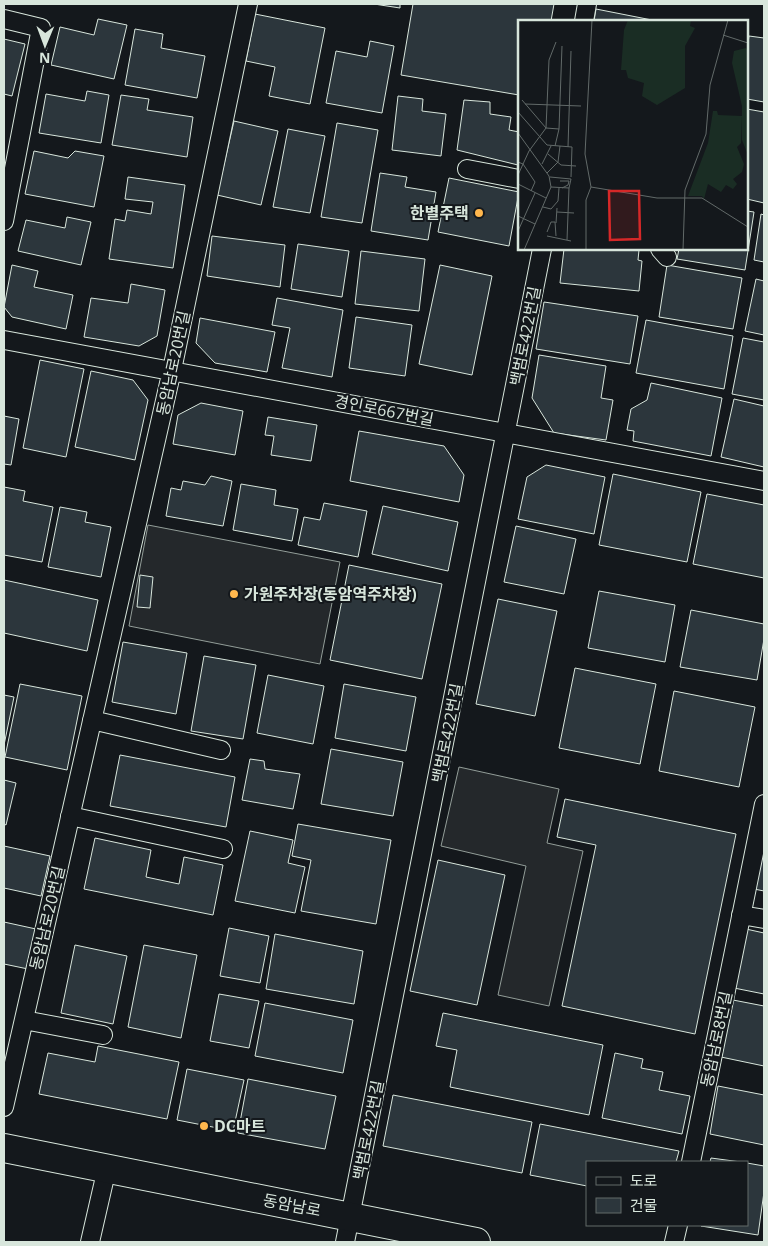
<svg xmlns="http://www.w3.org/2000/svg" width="768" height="1246" font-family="'Open Sans','Noto Sans KR',sans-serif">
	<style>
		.parking { fill: #24282b; stroke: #939e99 }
		.building { fill: #2c363c; stroke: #d8e6dc }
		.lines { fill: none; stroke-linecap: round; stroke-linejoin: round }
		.lane-casing { stroke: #d8e6dc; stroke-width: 20 }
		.secondary-casing { stroke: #d8e6dc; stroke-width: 30 }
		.lane { stroke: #14181c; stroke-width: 18 }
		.secondary { stroke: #14181c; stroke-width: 28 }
		.poi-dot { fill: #ffb74d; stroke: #14181c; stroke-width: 2 }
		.labels { text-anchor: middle; stroke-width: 4; stroke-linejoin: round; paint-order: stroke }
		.poi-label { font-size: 16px; font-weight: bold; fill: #d8e6dc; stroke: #14181c; text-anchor: start }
		.street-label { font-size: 16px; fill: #d8e6dc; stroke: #14181c }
		.inset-road { fill: none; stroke: #626a69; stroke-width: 1 }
		.view { fill: #d62828; fill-opacity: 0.15; stroke: #d62828; stroke-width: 2.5 }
		.inset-edge { fill: none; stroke: #d8e6dc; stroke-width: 2.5 }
	</style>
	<rect width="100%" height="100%" fill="#14181c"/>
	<!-- parking -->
	<path class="parking" d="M148,525L340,562L320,664L129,626Z
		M459,767L559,789L547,843L583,851L549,1006L498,995L526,866L441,846Z"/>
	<!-- building -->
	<path class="building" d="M374,4H400V8Z
		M413,4H554L551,21H519V95L401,75Z
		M596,9L657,21H594Z
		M255,14L325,28L310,104L269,96L275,67L246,61Z
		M98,19L127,25L114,79L51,65L60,27L94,35Z
		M135,29L163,34L161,48L205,56L197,98L125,85Z
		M749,36L764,38V102L747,99V50Z
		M4,39L25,44L12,96L4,94Z
		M370,41L394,46L382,113L326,103L336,51L367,57Z
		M87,91L109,95L101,143L39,133L46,94L85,101Z
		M121,95L149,99L147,110L193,117L187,157L112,145Z
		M398,96L423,99L422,111L446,114L441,156L392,150Z
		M464,100L490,102V114L511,117L509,130L519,132L518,165L457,150Z
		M747,109L764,112V203L747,199Z
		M234,121L278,131L261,205L217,195Z
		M337,123L378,130L362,223L321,217Z
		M288,129L325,136L310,213L273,207Z
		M34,151L68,158L75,151L104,156L94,207L25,194Z
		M380,173L407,177L405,187L436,192L428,240L371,231Z
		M128,177L185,185L173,268L109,259L115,219L125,221L127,210L151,214L153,202L125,199Z
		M449,178L519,192L509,246L438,232Z
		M747,211L754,212L745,270L677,259L679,249H747Z
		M761,214L764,215V262L754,260Z
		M67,217L91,222L81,265L18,251L26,220L65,228Z
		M212,236L285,245L280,287L207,276Z
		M298,244L349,251L342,297L291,289Z
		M564,249L639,250L638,260L642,261L639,291L560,283Z
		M361,251L425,259L419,311L355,304Z
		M12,265L38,271L34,287L73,295L66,329L12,317L4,307Z
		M440,265L492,276L472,375L419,364Z
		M667,265L742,278L733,329L659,317Z
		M756,279L764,281V335L745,331Z
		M131,284L165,290L157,336L139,346L84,337L91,298L128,303Z
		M277,298L343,310L332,377L282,368L290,328L272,325Z
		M544,302L638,316L630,364L536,349Z
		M356,317L412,325L405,376L349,368Z
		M200,318L275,332L267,372L215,363L196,343Z
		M646,320L733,336L724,389L636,373Z
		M743,338L764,342V400L732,394Z
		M539,355L606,366L601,398L613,400L606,440L554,433L532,398Z
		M40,360L84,369L66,457L23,448Z
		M91,371L133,380L148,400L135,460L75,447Z
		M651,383L722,398L711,456L633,441L634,431L627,430L631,409L647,400Z
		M734,399L764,406V467L721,457Z
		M201,403L243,411L235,455L173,444L178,415Z
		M4,416L19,419L11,465L4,464Z
		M268,417L317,425L311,461L271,455L274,436L265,435Z
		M359,431L444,446L464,475L459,502L350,481Z
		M546,465L605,477L594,534L518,519L527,477Z
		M613,474L701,492L687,562L599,545Z
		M211,476L232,481L223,526L166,516L171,488L181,490L183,481L205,485Z
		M241,484L276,490L274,505L298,509L292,541L233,530Z
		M4,487L25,491L23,501L53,507L42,562L4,555Z
		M707,494L764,505V578L693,564Z
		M324,503L367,511L358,557L298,545L304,517L320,520Z
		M383,506L458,522L448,571L372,554Z
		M60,507L87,512L85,522L111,527L101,577L48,567Z
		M516,526L576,539L564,594L504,582Z
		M349,565L442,584L422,679L330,660Z
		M140,575L153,577L150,608L137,607Z
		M4,580L98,600L87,651L4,633Z
		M599,591L675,605L665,662L588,648Z
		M498,599L557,611L535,716L476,704Z
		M691,610L764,624V639L757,680L680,667Z
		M123,642L187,653L176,714L112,702Z
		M204,656L256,665L243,739L191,731Z
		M575,668L656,684L640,764L559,748Z
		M268,675L324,686L313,744L257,733Z
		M20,684L82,696L67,770L5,757Z
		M344,684L416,697L406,751L335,738Z
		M674,691L755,707L739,787L659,771Z
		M4,695L14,697L4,745Z
		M331,749L403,762L393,816L321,804Z
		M120,755L235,777L226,827L110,806Z
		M250,759L264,761L265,769L300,774L293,809L242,800Z
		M4,780L16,783L6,825L4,824Z
		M565,799L736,834L695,1034L562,1006L596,845L557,837Z
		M298,824L391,840L376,924L301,911L311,860L292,856Z
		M250,831L293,840L288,863L305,867L295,913L235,901Z
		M95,838L151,850L146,877L179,884L184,857L223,865L213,915L84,889Z
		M764,838V891L754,889Z
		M4,846L50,856L41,896L4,888Z
		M438,860L505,875L477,1005L410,991Z
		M4,922L36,929L28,969L4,964Z
		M229,928L269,936L260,983L220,976Z
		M746,929L764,933V994L734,988Z
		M275,934L363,951L354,1004L266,989Z
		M75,945L127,956L113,1024L61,1013Z
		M144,945L197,955L181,1038L128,1027Z
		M219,994L259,1001L249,1048L210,1041Z
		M733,1000L764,1006V1066L721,1057Z
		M265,1003L353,1020L343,1073L255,1056Z
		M443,1013L603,1045L589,1115L450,1087L457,1050L436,1046Z
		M98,1046L179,1062L167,1119L39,1094L48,1053L95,1062Z
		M615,1053L643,1059L641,1068L663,1072L659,1090L690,1096L682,1134L602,1118Z
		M187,1069L244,1080L233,1131L177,1120Z
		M248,1079L336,1096L325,1149L238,1133Z
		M718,1086L764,1095V1145L710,1134Z
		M393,1095L532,1122L522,1173L383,1146Z
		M540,1124L679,1151L676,1162H587V1186L530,1175Z
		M711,1158L741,1162H710Z
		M747,1163L764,1166V1192L758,1235L701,1226L747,1225Z"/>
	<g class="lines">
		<!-- lane casing -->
		<g class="lane-casing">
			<path id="lane" d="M4,19L41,28L4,221
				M584,21L587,4
				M467,169L519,179
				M660,249L667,257
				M4,340L764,481
				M92,720L221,750
				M70,816L223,849
				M741,915L764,919
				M24,1020L103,1035
				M4,1107L172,370L248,4
				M691,1162L764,804
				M90,1242L107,1168
				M345,1242L542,249
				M674,1242L678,1225"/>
		</g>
		<!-- secondary casing -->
		<g class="secondary-casing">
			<path id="secondary" d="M4,1148L476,1242"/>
		</g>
		<!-- lane -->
		<use href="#lane" class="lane"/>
		<!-- secondary -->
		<use href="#secondary" class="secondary"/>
	</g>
	<!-- markers -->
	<g class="poi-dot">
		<circle cx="479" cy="213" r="5"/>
		<circle cx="234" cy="594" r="5"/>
		<circle cx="204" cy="1126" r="5"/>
	</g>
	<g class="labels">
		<!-- poi labels -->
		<g class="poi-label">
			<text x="469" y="219" text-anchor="end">한별주택</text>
			<text x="244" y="600">가원주차장(동암역주차장)</text>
			<text x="214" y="1132">DC마트</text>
		</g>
		<!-- street labels -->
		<g class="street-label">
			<text transform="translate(525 336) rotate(-79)" y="6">백범로422번길</text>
			<text transform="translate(173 363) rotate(-78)" y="6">동암남로20번길</text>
			<text transform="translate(384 410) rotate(11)" y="6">경인로667번길</text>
			<text transform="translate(447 733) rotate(-79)" y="6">백범로422번길</text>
			<text transform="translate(47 918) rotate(-77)" y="6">동암남로20번길</text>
			<text transform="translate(716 1039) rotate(-78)" y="6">동암남로8번길</text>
			<text transform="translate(368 1130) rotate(-79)" y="6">백범로422번길</text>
			<text transform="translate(292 1205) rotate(11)" y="6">동암남로</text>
		</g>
	</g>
	<!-- overview -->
	<g transform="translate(518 20)">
		<rect width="230" height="230" fill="#14181c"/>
		<path d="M110,0H173L172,6L177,8L167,26V68L139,85L124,76L126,63L110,58L108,50H103L106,10ZM228,28L230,31V135L224,120V86L214,43L216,31ZM195,91H199L200,95L224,96L223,123L219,127L226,144L224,152L215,159L219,164L215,169L208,165L203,172L190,164L186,179L184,176H170L190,123Z" fill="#1a2d24"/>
		<path class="inset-road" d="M205,15L230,23M4,80L28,108L41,109M7,84L63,86M0,92L29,125L54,127L53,157M0,113L31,156L33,167L6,230M37,126L41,109L44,26M50,127L53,31M30,134L43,145L58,146M0,142L5,144L17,162L13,171M24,144L33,126M29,153L40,142L42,126M0,155L11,131L28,108L31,40L38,22M32,157L53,159L51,168L33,167M42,161H51L50,165L44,168M0,164L28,178M73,167L67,134L74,0M73,167L139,178H184L230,207M25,187L33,189L40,181L41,168M39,192L56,193M0,196L17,204M38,203L39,188M0,211L17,173M29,212L33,202H37L38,216M29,216L53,221M49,220L51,168M68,230V180L73,167M165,230L167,170L188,114L192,65L210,0"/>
		<path class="view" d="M91,171H121L122,219L92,220Z"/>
		<rect width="230" height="230" class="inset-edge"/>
	</g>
	<!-- border -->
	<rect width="768" height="1246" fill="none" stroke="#d8e6dc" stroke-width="10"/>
	<!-- legend -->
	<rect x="586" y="1161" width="162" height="65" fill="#14181c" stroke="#626a69"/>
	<rect x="596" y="1177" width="25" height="8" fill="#14181c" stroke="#626a69"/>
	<text x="630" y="1186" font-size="15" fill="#d8e6dc">도로</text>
	<rect x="596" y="1198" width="25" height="15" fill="#2c363c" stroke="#626a69"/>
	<text x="630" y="1211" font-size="15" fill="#d8e6dc">건물</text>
	<!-- north arrow -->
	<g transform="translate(45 45) rotate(181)" stroke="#14181c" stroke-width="4" paint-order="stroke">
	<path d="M0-4L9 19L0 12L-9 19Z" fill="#d8e6dc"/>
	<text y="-8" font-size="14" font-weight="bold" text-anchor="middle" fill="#d8e6dc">N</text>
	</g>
</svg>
